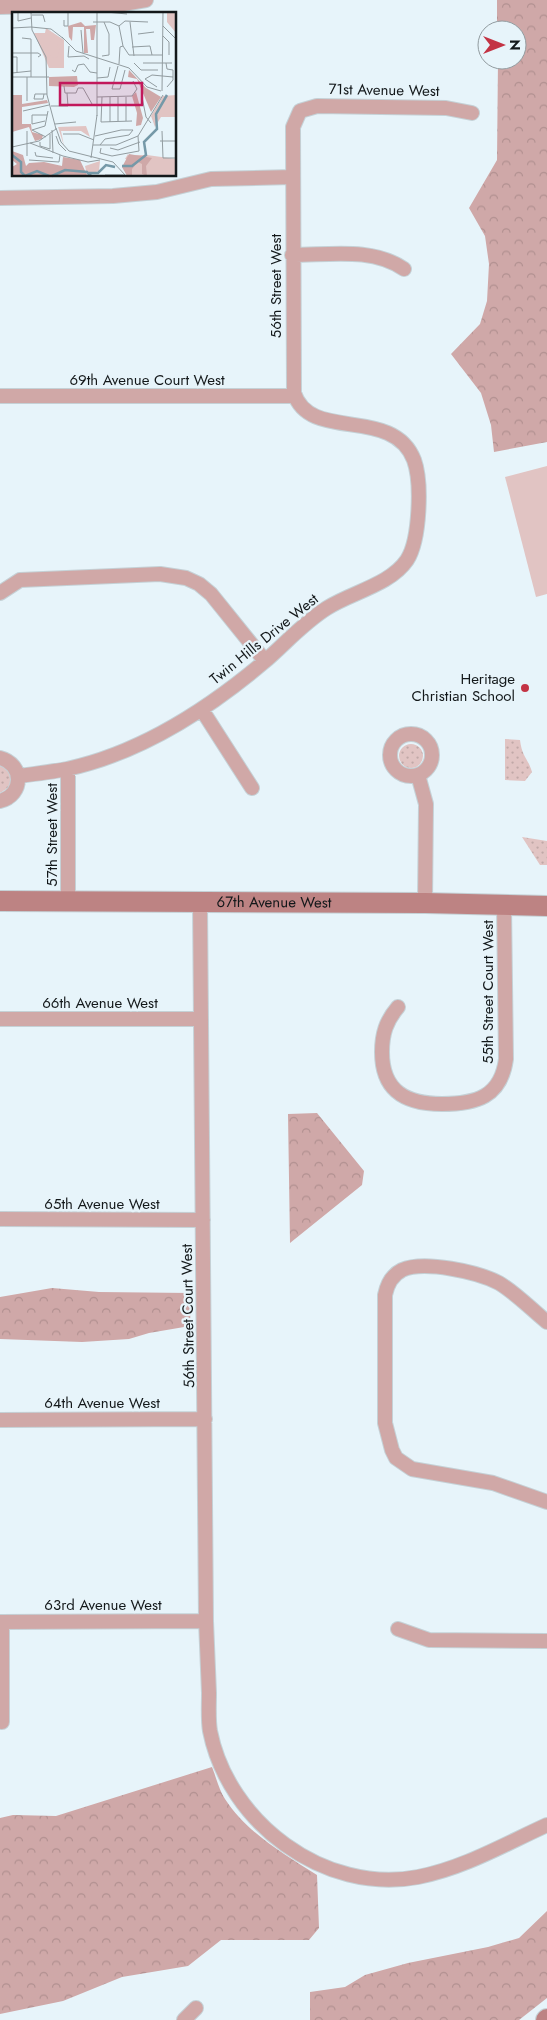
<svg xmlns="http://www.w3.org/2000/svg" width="547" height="2020" font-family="Jost,sans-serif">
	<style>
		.grass { fill: url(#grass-dots) }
		.forest { fill: url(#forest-crowns) }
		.pitch { fill: #e1c4c3 }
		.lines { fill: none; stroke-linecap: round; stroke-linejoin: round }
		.street-casing { stroke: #c5d1d6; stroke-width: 16 }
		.secondary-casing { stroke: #c5d1d6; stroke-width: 22 }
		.street { stroke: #d0a8a7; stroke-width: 14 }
		.secondary { stroke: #bd8383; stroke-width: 20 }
		.poi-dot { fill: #c33344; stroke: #e7f4fa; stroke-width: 2 }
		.labels { text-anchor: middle; stroke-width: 4.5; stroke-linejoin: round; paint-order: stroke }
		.street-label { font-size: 15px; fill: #13181a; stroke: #e7f4fa }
		.poi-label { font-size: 15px; fill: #13181a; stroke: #e7f4fa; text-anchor: end }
		.inset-river { fill: none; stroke: #7599a8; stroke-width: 2.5 }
		.inset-road { fill: none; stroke: #929ca0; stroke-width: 1 }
		.view { fill: #c2185b; fill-opacity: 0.15; stroke: #c2185b; stroke-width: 2.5 }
		.inset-edge { fill: none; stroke: #13181a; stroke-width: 2.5 }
	</style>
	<defs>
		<pattern id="grass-dots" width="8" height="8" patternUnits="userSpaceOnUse" patternTransform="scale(1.25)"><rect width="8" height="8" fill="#e1c4c3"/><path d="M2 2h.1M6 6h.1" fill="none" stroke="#c0a8a7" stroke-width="1.8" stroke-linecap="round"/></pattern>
		<pattern id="forest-crowns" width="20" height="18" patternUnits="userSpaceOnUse" patternTransform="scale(1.25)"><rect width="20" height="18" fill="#cfa8a8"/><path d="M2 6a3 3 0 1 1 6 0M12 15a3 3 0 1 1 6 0" fill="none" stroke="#b19090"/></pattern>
	</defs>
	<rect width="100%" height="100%" fill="#e7f4fa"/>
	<!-- grass -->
	<path class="grass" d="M505,739L520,740C522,757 528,758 532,772L525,781L505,780Z
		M399 756a12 12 0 1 1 24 0a12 12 0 1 1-24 0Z
		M0,766L6,767L11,773V786L0,793Z
		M522,837L547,841V865H540Z"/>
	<!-- forest -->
	<path class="forest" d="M497,0H547V442L494,452L491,425L481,393L451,354L480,324L487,301L489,264L485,236L469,208L497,160L498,60H517V30H497Z
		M317,1113L364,1171L362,1185L290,1243L288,1114Z
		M52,1288L99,1292L191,1293L190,1326L149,1333L129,1339L82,1342L0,1339V1297Z
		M212,1767C216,1777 219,1790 225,1799C247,1833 284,1854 317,1875L319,1928L309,1940H221L188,1966L122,1977L63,2001L0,2014V1818L13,1815L56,1816Z
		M547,1911V1998L519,2020H310V1992L345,1987L365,1975L408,1963L488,1947L519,1938Z"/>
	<!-- pitch -->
	<path class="pitch" d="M547,466V594L536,597L505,477Z"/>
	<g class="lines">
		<!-- street casing -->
		<g class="street-casing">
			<path id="street" d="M0,7L123,4L146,0
				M0,198L113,196L157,192L211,179L292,177
				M292,255C330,255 372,247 404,269
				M0,396H295
				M0,593L20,580L160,574L186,578L199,584L211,594L265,661
				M202,710L252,788
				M390 755a21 21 0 1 1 42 0a21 21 0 1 1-42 0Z
				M0,758C24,764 24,795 0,801
				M68,769V902
				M418,775L426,804L425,903
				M19,776C35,774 51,772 67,769C141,753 207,710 264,662C285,644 303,623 327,608C352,592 390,585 407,560C420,540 422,482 414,460C393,405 310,443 294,393L293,127L300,111L317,106L446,108L472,113
				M200,903L206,1621C207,1645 208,1669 209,1693C209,1705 208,1719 210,1731C228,1822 324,1895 418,1877C464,1868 505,1844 547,1825
				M398,1007C386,1021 382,1034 382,1052C382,1092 407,1104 442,1104C476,1104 501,1097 506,1059L504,906
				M0,1019H201
				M0,1219L203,1220
				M547,1322C531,1309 517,1294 499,1283C478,1272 424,1260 402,1270C392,1275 387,1285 385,1295V1423L392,1450L396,1458L412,1469L493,1483L547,1502
				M0,1420L205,1419
				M0,1622L206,1621
				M2,1622V1722
				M398,1629L429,1640L547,1641
				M184,2020L196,2008"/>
		</g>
		<!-- secondary casing -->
		<g class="secondary-casing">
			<g id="secondary">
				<path id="s1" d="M0,901L425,903L547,906"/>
				<path d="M546,2020L547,2019"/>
			</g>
		</g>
		<!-- street -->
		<use href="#street" class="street"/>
		<!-- secondary -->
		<use href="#secondary" class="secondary"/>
	</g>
	<!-- markers -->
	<circle class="poi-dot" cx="525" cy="688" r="5"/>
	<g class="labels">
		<!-- street labels -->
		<g class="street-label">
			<text transform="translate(384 90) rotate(1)" y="5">71st Avenue West</text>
			<text transform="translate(276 286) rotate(-90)" y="5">56th Street West</text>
			<text x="147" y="385">69th Avenue Court West</text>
			<text transform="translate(264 639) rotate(-39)" y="5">Twin Hills Drive West</text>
			<text transform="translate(52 835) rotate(-90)" y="5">57th Street West</text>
			<text dy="5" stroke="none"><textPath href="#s1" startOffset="274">67th Avenue West</textPath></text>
			<text transform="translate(488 992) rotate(-90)" y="5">55th Street Court West</text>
			<text x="100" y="1008">66th Avenue West</text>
			<text x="102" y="1209">65th Avenue West</text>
			<text transform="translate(188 1316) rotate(-91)" y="5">56th Street Court West</text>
			<text x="102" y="1408">64th Avenue West</text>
			<text x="103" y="1610">63rd Avenue West</text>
		</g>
		<!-- poi labels -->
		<g class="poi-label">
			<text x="515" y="684">Heritage<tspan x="515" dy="17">Christian School</tspan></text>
		</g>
	</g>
	<!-- overview -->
	<g transform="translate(12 12)">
		<rect width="164" height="164" fill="#e7f4fa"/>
		<path d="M155,0H164V21L155,10ZM34,16L52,28V56H37L22,21H33ZM164,83V105H149L143,115L139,104L151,84ZM74,114L78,125L69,119H49L52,134L46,115ZM116,142L117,146L120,143H135L164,147V164H119L116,147H113ZM88,149L87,159L75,163L73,154Z" fill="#e1c4c3"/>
		<path d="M69,10L73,14L84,13L82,28H79L78,17H74L76,41H72V15H61L60,29L57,25L56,14ZM117,58L134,76L149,85L139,100L125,67L116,65ZM65,64L66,73L62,75L37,74V65ZM124,80L131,106L129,113L124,114L125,101L120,84ZM0,83H10V92L35,88L36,91L10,95V112H19L20,120L31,123L30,127L23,129L17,115L0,120ZM0,139L11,143L14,154L17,151L32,150L50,154L51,145L68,148L75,163L79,164H0V155L5,152L0,148ZM117,142L140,146L134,154L135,164L130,162V152L126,150L120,157V164H115L110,155Z" fill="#cfa8a8"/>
		<path d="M41,25L47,31L44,35L48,36L45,46L40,45L35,37Z" fill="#e1c4c3"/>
		<path class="inset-river" d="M0,143L9,150V160L13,164M110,154H120L134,143L132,130L145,117L144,102L155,83M77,161H86L94,153L103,155M13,164L25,159L37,164M40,164L53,158L75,160L79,164"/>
		<path class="inset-road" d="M6,0V9L19,6M19,0L20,18L34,45L35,83L44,117M56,0H78M94,0L115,2M20,3H31L33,10M52,8V14H56V0M81,10H98L107,14M118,10L122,44M107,14L111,34L117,43H151M107,14L113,9L136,10M151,14L164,27M19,15L39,17L52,27M0,16L19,15M69,18L71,41M126,22L142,20M151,24L157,30V43M50,25L64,39L117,56L135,75L149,79M10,26L19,27V65M57,34L56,45L72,44L77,47M120,35L138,34L140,43M0,41H26L29,43L26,45M90,44L97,43V22L92,10M0,45H5V61M122,51L129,58H146M131,51H160M154,51L155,57L161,58V68L155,75M107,52L108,35L111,34M106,54L100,77H108L113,58M60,58L63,60L66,53L72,52L78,60L85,61M0,61L19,59M140,63L133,67L145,75M140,63L161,65M0,65H37M85,66L96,65L98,55M52,74L53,81H64M150,79L151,0M64,81L66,76H71L80,92M32,82L31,87H22L23,82H35M85,85L120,84L125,77L121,69M90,85L89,110L120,109M106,85V109M114,85V109M130,85L134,105L139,111M15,89V65M39,94H56L55,81M11,99L37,93M85,104V0M33,109L20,112V103H35M98,110V85M43,112L64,110M44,116L49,130L57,139L101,150L114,164M40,118L41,141M15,119V144M150,119L151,146H164M51,122H67L82,128M44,124L47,132L54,139M83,124L109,118H121M34,125L20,118L33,114L36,99M148,129H164M28,130V134L38,137V122M18,131L51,144L76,150L88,148M81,133H104L126,124L151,83M88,133L93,127L117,123L121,118M0,135L27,129L44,117M89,136L88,141L100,144L127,139L126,124M98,136L106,138L128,130M23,140L24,144L41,146M79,146L85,103M17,148L47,150L48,143M93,163H113"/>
		<path class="view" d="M48,71H130V93H48Z"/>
		<rect width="164" height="164" class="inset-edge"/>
	</g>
	<!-- north arrow -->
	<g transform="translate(502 45) rotate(90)"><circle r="24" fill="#e7f4fa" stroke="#929ca0"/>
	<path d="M0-4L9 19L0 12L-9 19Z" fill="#c33344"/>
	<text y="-8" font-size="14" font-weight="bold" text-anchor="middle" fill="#13181a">N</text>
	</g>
</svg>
